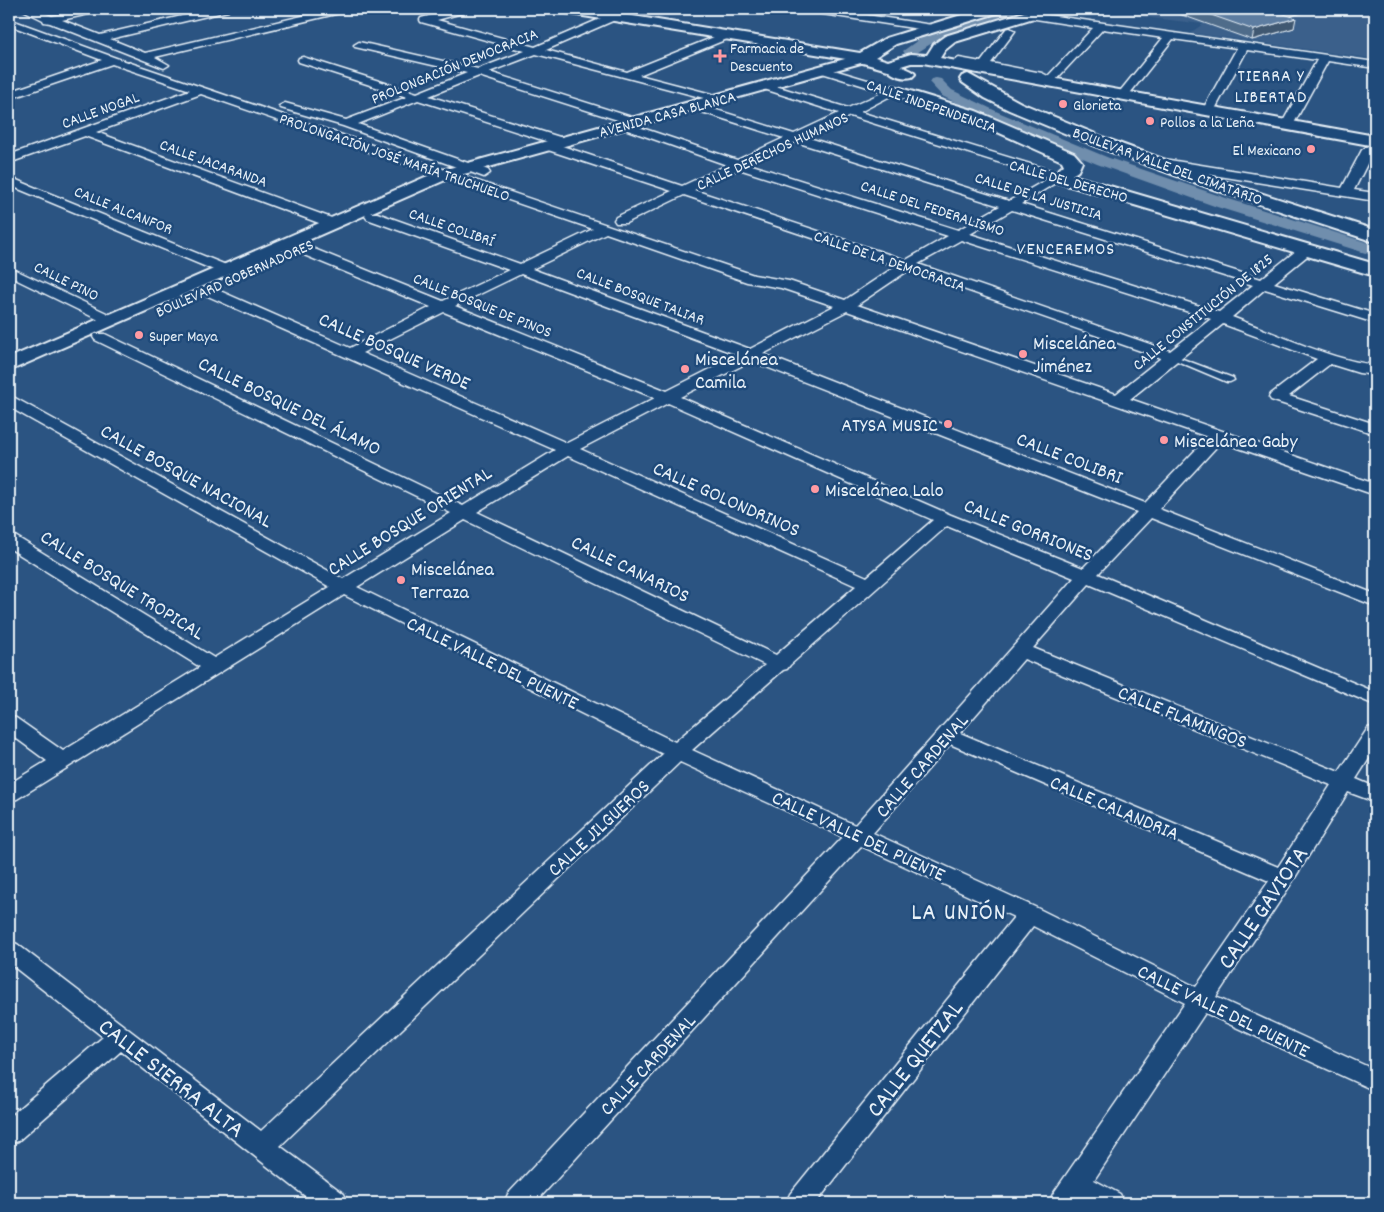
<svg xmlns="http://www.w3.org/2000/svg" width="1384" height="1212" font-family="Dekko,sans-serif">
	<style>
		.built { fill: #3a608b }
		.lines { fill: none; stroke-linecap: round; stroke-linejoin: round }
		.canal { fill: #708ead; fill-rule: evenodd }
		.service-casing { stroke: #e8f1f8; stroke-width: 3 }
		.minor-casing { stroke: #e8f1f8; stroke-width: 3 }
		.tertiary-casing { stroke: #e8f1f8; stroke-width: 4 }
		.secondary-casing { stroke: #e8f1f8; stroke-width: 4 }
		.service { fill: #1f4a7a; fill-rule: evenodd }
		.minor { fill: #1f4a7a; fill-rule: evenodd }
		.tertiary { fill: #1f4a7a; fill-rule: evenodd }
		.secondary { fill: #1f4a7a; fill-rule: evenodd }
		.wall { fill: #506c8a; stroke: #e8f1f8 }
		.shaded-wall { fill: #415871; stroke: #e8f1f8 }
		.building { fill: #5d7da1; stroke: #e8f1f8 }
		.poi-dot { fill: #ff9aa2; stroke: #1f4a7a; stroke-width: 2 }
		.labels { text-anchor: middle; stroke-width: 5; stroke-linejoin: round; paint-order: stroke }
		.far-poi-label { font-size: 16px; fill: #e8f1f8; stroke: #1f4a7a; text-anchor: start }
		.far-street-label { font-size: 16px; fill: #e8f1f8; stroke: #1f4a7a }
		.far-neighbourhood-label { font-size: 18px; letter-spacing: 1px; fill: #e8f1f8; stroke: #1f4a7a }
		.poi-label { font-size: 20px; fill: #e8f1f8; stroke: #1f4a7a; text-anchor: start }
		.street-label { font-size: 20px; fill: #e8f1f8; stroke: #1f4a7a }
		.near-street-label { font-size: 24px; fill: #e8f1f8; stroke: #1f4a7a }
		.near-neighbourhood-label { font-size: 25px; letter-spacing: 1px; fill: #e8f1f8; stroke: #1f4a7a }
	</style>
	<rect width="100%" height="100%" fill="#2b5482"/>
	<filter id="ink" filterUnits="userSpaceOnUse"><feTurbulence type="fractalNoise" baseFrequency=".02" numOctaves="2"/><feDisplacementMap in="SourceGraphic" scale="10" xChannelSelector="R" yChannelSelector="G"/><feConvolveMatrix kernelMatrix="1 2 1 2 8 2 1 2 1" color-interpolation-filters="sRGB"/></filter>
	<g filter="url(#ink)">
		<!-- built -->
		<path class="built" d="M1091,9H1375V59L1190,33L1203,24L1086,10Z"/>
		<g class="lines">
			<!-- canal -->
			<path class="canal" d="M1013,9H1033L1031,12C1000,22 962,30 933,43C923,47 917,57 905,54L903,51L922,37Z
				M936,78L941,79L952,90L998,112L1109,158L1229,199L1375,245V256L1217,207L1097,164L988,118L942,96L929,82L931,79Z"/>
			<!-- service casing -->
			<g class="service-casing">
				<path id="service" d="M1345,9H1351L1352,10L1350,11Z
					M1172,355L1233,378L1234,380L1230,382H1227L1170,358V356Z"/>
			</g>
			<!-- minor casing -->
			<g class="minor-casing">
				<path id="minor" d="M21,9H34L52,16L85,9H103L102,11L62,20L100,35L212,9H229L228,11L110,39L145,53L332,9H349L348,11L155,57L169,65L164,68L50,23L44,22L43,20Z
					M455,9H470L469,11L437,20L535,47L623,9H631V13L546,50L627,72L724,33H732L733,35L732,37L639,75L723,97L725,99L723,101L719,102L536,54L489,72L641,120L643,122L641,124L633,125L737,160L784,138L689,108L687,106L689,104H697L794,134L839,113L761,88L759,86L761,84H769L848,108L884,92L819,72L818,70L819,68H827L898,89L900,91L860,112L1063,174L1065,177L1021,204L1261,279L1302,246H1312L1314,249L1312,252L1274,283L1375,314V323L1265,289L1232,317C1275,333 1331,360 1375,365V375L1359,373L1330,364L1289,396L1375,424V434L1271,400L1269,397L1271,394L1317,359L1223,324L1130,399L1375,484V495L1221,442L1159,509L1375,594V606L1151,518L1098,574L1375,692V705L1089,584L1033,648L1339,772L1368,728L1375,726V749L1356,779L1375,787V802L1348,792L1291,884L1216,997L1375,1070V1091L1205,1013L1094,1180L1120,1194L1124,1203H1086L1080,1200L1078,1203H1049L1053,1194L1185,1003L1033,926L816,1203H786L790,1194L1014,917L861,846L535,1203H504L508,1194L843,837L680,762L280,1146L344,1194L348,1203H314L121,1051L18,1141L9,1144V1117L103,1037L9,963V941L17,944L261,1131L663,754L344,595L17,799L9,801V784L47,761L9,733V716L16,718L63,751L200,667L9,548V535L15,536L214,658L330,587L9,407V396L15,398L343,579L451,513L95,340L93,337L95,334H105L463,506L555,450L201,293L199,290L201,287H211L350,348L431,307L282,246L280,243L282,240H292L443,301L509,270L367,219L365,216L367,213H377L520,264L593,229L201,94L96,132L337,220L339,223L337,226H327L85,136L9,163V155L190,90L112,64L9,99V92L102,60L9,25V19L116,58L754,275L789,281L845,300L896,266L684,195L626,223H616L614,220L616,217L672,191L545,149L543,146L545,143H553L682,186L727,165L619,127L617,125L619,123L624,122L479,76L429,96L566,139L568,142L566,145H558L418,100L358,124L488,170L490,173L484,177L343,126L281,108L279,106L285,103L346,120L407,97L299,62L298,60L299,58L303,57L417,93L467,73L355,47L354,45L359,42L478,69L525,51L421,22L420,20L421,18ZM850,116L1049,178L1009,201L806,137ZM796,142L1000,206L958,230L749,164ZM739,169L948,236L906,260L694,190ZM1012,210L1253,285L1219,312L970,234ZM606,233L747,282L781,288L834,306L750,349L532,269ZM961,240L1211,319L1170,351L918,264ZM909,270L1161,358L1116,394L857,305ZM521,274L738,355L667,391L455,306ZM847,311L1208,437L1145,503L763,354ZM444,312L655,398L567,443L362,353ZM751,361L1137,512L1083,568L951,515L680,397ZM668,403L933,520L867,577L580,449ZM568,456L856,586L776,655L477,512ZM465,520L765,665L675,742L357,587ZM947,526L1074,578L855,825L692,750L783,670L787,669L790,665ZM1024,659L1331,785L1278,867L960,733ZM950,744L1269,881L1196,987L1037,908L873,833Z
					M805,9H828L932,25L937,28L932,31L810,12Z
					M1027,12L1375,62V68L1328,61L1293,125L1287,129L1281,125L1317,60L1247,50L1214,111L1208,114L1202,111L1237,48L1173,39L1127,97L1123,98L1117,95L1163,38L1103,29L1052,84L1048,85L1042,82L1045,79L955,63L954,61L959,58L981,62L1006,29L1010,28L1015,31L991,63L1042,73L1048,76L1093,28L1023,17V13Z
					M1368,146L1374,150L1354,190L1375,193V201L1157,166L1151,162L1157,158L1342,188L1362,150Z
					M9,177L231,267L233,270L226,274L221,273L9,185Z
					M9,267L115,317L117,320L115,323H105L9,276Z"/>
			</g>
			<!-- tertiary casing -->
			<g class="tertiary-casing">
				<path id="tertiary" d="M863,54L868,55L870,58L868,61L450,178L9,371V358L439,171Z"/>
			</g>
			<!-- secondary casing -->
			<g class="secondary-casing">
				<path id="secondary" d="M558,9H590L860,53L886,38L981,9H1002L1000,12L896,44L875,57L888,61L911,54L927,55L934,44L945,36L1034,9H1055L1053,12L955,42L945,50L940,58L1375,136V146L923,63H911L901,66L912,71L915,74L912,77C904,79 894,76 888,70L852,60L565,13L560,12Z
					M968,74L1021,103L1110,140L1226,182L1375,230V242L1213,189L1098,147L1009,110L985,98L962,82L960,79L962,76Z
					M894,86L976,111L1074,153L1082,162L1078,171L1072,175L1375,264V276L1053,181L1050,177L1064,165L1062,161L964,117L888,94L886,91L888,88Z"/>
			</g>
			<!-- service -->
			<use href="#service" class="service"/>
			<!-- minor -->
			<use href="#minor" class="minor"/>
			<!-- tertiary -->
			<use href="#tertiary" class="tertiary"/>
			<!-- secondary -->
			<use href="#secondary" class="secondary"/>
		</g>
		<!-- wall -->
		<path class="wall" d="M1179,9H1312V10L1291,16L1294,28L1252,40L1179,14Z"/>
		<!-- shaded-wall -->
		<path class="shaded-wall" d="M1282,9H1312V10L1273,21L1275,11Z
			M1296,18L1294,28L1252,40L1254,30Z"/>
		<!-- building -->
		<path class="building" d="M1194,9H1282L1275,11L1296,18L1254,30Z"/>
	</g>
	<!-- markers -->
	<g class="poi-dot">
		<path d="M717.5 48.5h5v5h5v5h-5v5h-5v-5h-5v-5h5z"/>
		<circle cx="1063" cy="104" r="5"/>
		<circle cx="1150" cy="121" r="5"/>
		<circle cx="1311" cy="149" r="5"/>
		<circle cx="139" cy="335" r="5"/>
		<circle cx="1023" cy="354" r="5"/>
		<circle cx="685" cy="369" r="5"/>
		<circle cx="948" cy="424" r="5"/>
		<circle cx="1164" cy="440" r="5"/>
		<circle cx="815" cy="489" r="5"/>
		<circle cx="401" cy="580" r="5"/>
	</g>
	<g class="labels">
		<!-- far-poi labels -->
		<g class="far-poi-label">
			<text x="730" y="53">Farmacia de<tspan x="730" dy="18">Descuento</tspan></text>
			<text x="1073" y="110">Glorieta</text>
			<text x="1160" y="127">Pollos a la Leña</text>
			<text x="1301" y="155" text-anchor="end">El Mexicano</text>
			<text x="149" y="341">Super Maya</text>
		</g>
		<!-- far-street labels -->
		<g class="far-street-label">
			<text transform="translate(454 65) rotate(-22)" y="6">PROLONGACIÓN DEMOCRACIA</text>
			<text transform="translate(932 105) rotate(19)" y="6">CALLE INDEPENDENCIA</text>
			<text transform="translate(100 109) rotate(-20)" y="6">CALLE NOGAL</text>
			<text transform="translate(667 113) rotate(-15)" y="6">AVENIDA CASA BLANCA</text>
			<text transform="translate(772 150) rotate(-25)" y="6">CALLE DERECHOS HUMANOS</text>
			<text transform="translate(395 156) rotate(19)" y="6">PROLONGACIÓN JOSÉ MARÍA TRUCHUELO</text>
			<text transform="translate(214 162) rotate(20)" y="6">CALLE JACARANDA</text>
			<text transform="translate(1168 165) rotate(20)" y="6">BOULEVAR VALLE DEL CIMATARIO</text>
			<text transform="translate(1069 180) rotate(16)" y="6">CALLE DEL DERECHO</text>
			<text transform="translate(1039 195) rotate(17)" y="6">CALLE DE LA JUSTICIA</text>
			<text transform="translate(933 207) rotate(18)" y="6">CALLE DEL FEDERALISMO</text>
			<text transform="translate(124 209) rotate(22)" y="6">CALLE ALCANFOR</text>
			<text transform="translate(452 226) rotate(19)" y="6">CALLE COLIBRÍ</text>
			<text transform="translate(890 260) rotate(19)" y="6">CALLE DE LA DEMOCRACIA</text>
			<text transform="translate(234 277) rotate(-24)" y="6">BOULEVARD GOBERNADORES</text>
			<text transform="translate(67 280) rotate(26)" y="6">CALLE PINO</text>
			<text transform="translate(641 295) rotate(21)" y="6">CALLE BOSQUE TALIAR</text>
			<text transform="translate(483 304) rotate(22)" y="6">CALLE BOSQUE DE PINOS</text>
			<text transform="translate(1202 311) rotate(-39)" y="6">CALLE CONSTITUCIÓN DE 1825</text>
		</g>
		<!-- far-neighbourhood labels -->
		<g class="far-neighbourhood-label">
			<text x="1271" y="81">TIERRA Y<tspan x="1271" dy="21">LIBERTAD</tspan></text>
			<text x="1066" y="254">VENCEREMOS</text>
		</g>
		<!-- poi labels -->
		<g class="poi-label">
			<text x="1033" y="349">Miscelánea<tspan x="1033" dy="23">Jiménez</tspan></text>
			<text x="695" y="365">Miscelánea<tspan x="695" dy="23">Camila</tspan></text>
			<text x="938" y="431" text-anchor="end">ATYSA MUSIC</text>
			<text x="1174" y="447">Miscelánea Gaby</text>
			<text x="825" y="496">Miscelánea Lalo</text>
			<text x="411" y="575">Miscelánea<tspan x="411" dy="23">Terraza</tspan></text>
		</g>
		<!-- street labels -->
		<g class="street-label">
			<text transform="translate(395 350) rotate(24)" y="7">CALLE BOSQUE VERDE</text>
			<text transform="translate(290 405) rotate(26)" y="7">CALLE BOSQUE DEL ÁLAMO</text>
			<text transform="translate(1070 457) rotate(21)" y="7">CALLE COLIBRI</text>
			<text transform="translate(187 475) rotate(29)" y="7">CALLE BOSQUE NACIONAL</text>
			<text transform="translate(727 498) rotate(24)" y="7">CALLE GOLONDRINOS</text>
			<text transform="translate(409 520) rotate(-32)" y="7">CALLE BOSQUE ORIENTAL</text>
			<text transform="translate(1029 529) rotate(22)" y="7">CALLE GORRIONES</text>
			<text transform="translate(631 568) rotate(26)" y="7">CALLE CANARIOS</text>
			<text transform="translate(123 584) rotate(32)" y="7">CALLE BOSQUE TROPICAL</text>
			<text transform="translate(493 662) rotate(26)" y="7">CALLE VALLE DEL PUENTE</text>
			<text transform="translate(1183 716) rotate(22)" y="7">CALLE FLAMINGOS</text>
			<text transform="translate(921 765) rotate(-49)" y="7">CALLE CARDENAL</text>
			<text transform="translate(1115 807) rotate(23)" y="7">CALLE CALANDRIA</text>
			<text transform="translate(598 827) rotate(-43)" y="7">CALLE JILGUEROS</text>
			<text transform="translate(859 835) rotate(25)" y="7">CALLE VALLE DEL PUENTE</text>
			<text transform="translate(1224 1010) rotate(26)" y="7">CALLE VALLE DEL PUENTE</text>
			<text transform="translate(647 1064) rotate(-47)" y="7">CALLE CARDENAL</text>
		</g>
		<!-- near-street labels -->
		<g class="near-street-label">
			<text transform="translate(1262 907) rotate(-56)" y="8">CALLE GAVIOTA</text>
			<text transform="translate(914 1058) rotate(-52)" y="8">CALLE QUETZAL</text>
			<text transform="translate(172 1077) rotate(38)" y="8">CALLE SIERRA ALTA</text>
		</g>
		<!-- near-neighbourhood labels -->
		<g class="near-neighbourhood-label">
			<text x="959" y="919">LA UNIÓN</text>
		</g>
	</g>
	<!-- margin -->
	<rect width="1384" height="1212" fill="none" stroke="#1f4a7a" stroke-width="30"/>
	<rect x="15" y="15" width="1354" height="1182" fill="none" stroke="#e8f1f8" stroke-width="2" filter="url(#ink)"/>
</svg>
